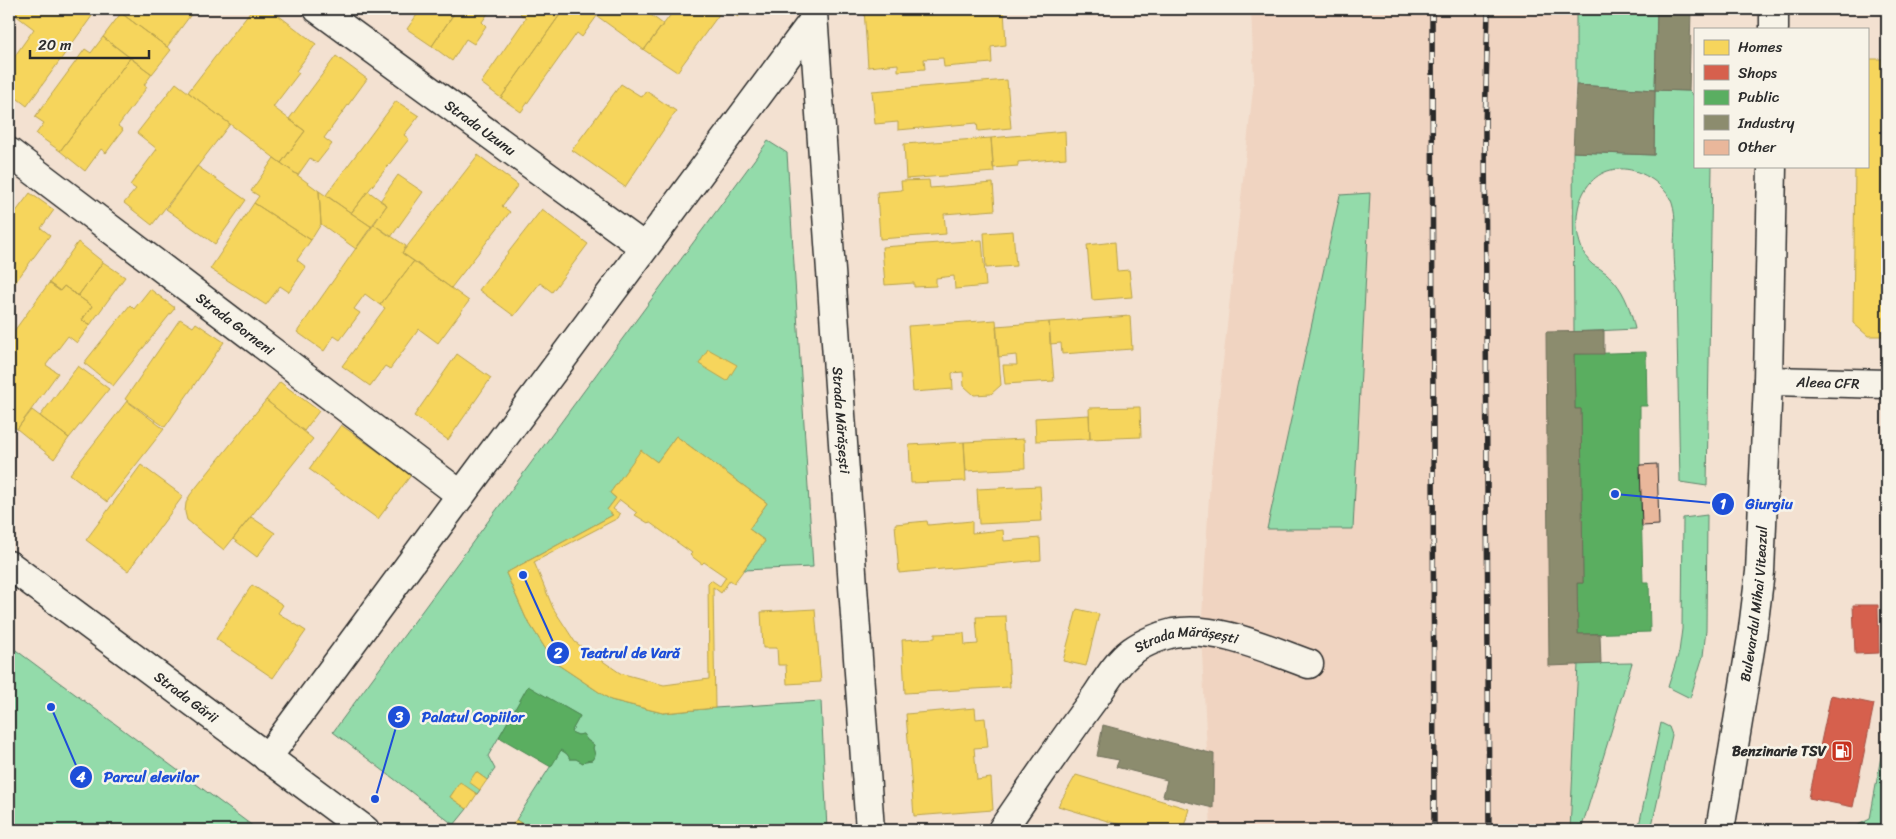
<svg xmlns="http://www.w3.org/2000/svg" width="1896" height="839" font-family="Sriracha,sans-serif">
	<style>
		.built { fill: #f0d4c1 }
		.green { fill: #93dbaa; stroke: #5f836a }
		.homes { fill: #f6d55c; stroke: #b9a24d; fill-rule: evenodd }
		.shops { fill: #d6604d; stroke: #a35043 }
		.public { fill: #5aae61; stroke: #4c8751 }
		.industry { fill: #8c8c6e; stroke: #6f6f5a }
		.building { fill: #e9b79b; stroke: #2b2b2b }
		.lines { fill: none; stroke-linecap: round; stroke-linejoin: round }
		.minor-casing { stroke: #2b2b2b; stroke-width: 31 }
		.primary-casing { stroke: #2b2b2b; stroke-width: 31 }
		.minor { stroke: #f7f3e8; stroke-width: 28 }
		.primary { stroke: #f7f3e8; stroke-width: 28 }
		.rail-casing { stroke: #2b2b2b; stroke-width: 5.5 }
		.rail { stroke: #f7f3e8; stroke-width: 4; stroke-dasharray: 11; stroke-linecap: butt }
		.labels { text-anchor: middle; stroke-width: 5; stroke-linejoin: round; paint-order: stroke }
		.street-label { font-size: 14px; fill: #2b2b2b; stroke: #f7f3e8 }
		.poi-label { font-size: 14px; font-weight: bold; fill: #2b2b2b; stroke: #f7f3e8; text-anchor: end }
		.leader { fill: none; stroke: #1d4ed8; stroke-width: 2 }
		.callout-dot { fill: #1d4ed8; stroke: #f7f3e8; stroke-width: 2 }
		.mark-label { font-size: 15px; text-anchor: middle; font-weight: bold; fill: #fff }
		.callout-label { font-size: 15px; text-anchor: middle; font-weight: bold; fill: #1d4ed8; stroke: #f7f3e8; stroke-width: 5; stroke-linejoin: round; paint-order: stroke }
	</style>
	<rect width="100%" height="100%" fill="#f3e1d1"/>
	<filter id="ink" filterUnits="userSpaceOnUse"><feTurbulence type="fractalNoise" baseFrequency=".02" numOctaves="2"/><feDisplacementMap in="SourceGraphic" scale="10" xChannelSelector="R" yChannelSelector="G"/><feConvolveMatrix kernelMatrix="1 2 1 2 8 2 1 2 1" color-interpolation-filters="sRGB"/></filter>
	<g filter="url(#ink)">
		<!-- built -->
		<path class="built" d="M1251,9H1576L1573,152L1574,332L1578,664L1570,830H1211L1201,634L1210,480L1254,80Z"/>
		<!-- green -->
		<path class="green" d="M1576,9H1657L1655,90L1689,91L1695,97V166H1712L1707,486L1680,482L1676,283C1675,271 1674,260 1674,249C1674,234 1677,218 1672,203C1669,194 1661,186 1653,180C1612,152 1574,180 1577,228C1578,240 1583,257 1593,265C1596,267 1600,268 1603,271C1607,273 1611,278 1614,281C1626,295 1631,312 1635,329L1574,332L1573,152L1654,155L1655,90L1576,85Z
			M768,141L787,153L813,567L744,570L765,541L749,529L767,503L676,436L657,462L641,451L610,493L616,498L607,510L613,515L506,573L526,618L554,662L611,700L663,713L715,708L821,701L827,830H532L516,820L561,750L567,754L570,759H576L583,763L585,761L592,760L595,755L593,748L594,745L587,740L583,734L578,735L571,732L580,716L528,687L488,756L495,769L487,780L476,772L480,790L477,794L460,783L450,797L467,809L454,825L333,732Z
			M1370,193L1353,529H1267L1340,195Z
			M1707,515L1706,630L1703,656L1690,698L1668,687L1679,652L1682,629L1683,518Z
			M9,645L258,830H9Z
			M1632,663L1581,830H1570L1578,664Z
			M1661,723L1669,727L1672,735L1651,830H1638Z
			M1883,745L1887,780V830H1844L1852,828L1870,819Z"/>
		<!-- homes -->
		<path class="homes" d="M18,9H82L92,16L27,106L9,92V64L34,29L14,14Z
			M124,9H195L167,47L121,13Z
			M252,9H270L316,44L296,71L299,73L273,107L305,131L281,163L188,92Z
			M421,9H457L432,46L407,29Z
			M457,9H491L482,22L486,26L474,44L466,39L452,61L432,46Z
			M524,9H564L501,98L481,83L526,18L520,14Z
			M564,9H587L597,16L582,37L577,33L521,112L501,98Z
			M602,9H645L644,10L663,24L644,50L597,16Z
			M675,9H723L677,72L644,50Z
			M727,9H744L738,17Z
			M864,9H1004L1006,45L991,47L992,63L944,67L943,58L924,59L925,69L898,71V64L868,67Z
			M121,13L171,50L152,74L103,37Z
			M103,37L130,58L60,151L36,134L44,123L35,117L85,49L91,53Z
			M336,56L367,79L324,138L332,144L317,163L310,158L298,175L281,163L305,131L289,119Z
			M130,58L152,74L144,85L147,87L118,126L123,130L106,153L101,149L85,171L60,151Z
			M1867,59H1887V336H1868L1853,323L1855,166H1867Z
			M1007,80L1011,128L978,131L977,123L898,130V122L875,124L872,91Z
			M176,83L230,124L152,225L124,203L136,189L130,185L157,149L137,133Z
			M621,84L642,97L646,91L676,111L625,187L572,150Z
			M396,101L419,116L404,135L409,139L351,213L326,195Z
			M1065,131L1066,158L1018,162V166L993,168L991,138Z
			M991,138L994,172L906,179L904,144Z
			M478,155L518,185L502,206L510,212L451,288L402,253Z
			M274,158L319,191L321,224L311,240L254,203L259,196L251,191Z
			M197,166L246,200L215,244L166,209Z
			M398,175L423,192L391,237L373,224L387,205L380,201Z
			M929,180L930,188L993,183L995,210L944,214L946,234L880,239L877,192L902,190L901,181Z
			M319,191L372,227L356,249L321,224Z
			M368,191L387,205L372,227L351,213Z
			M30,193L54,210L41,228L50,235L9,291V221Z
			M254,203L311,240L297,260L306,267L289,292L280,286L266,305L210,269Z
			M542,209L588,244L552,292L540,283L514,316L479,290Z
			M373,224L406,246L402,253L414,261L380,305L365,294L354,309L360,313L340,340L334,336L324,351L297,332Z
			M1013,231L1016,266L986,268L984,233Z
			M982,240L986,286L955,289L954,276L936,278V286L914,287V283L885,285L882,247Z
			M78,242L103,262L78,296L64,286L60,291L49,283Z
			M1115,242L1117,271L1129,270L1132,297L1092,300L1087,245Z
			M414,261L469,301L438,343L419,329L390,369L385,366L370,386L342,366L385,308L380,305Z
			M103,262L125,277L90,325L82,320L92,306L78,296Z
			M49,283L60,291L64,286L92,306L82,320L90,325L77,343L68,336L46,365L58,373L17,429L9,423V338Z
			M150,289L175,308L113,386L84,363L130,305L134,309Z
			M1130,316L1132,349L1062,354L1061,343L1050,344L1049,322Z
			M180,319L193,327L196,323L224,342L165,427L125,399Z
			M996,320L1001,385L991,394L974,395L964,386L963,372L952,373L953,389L913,392L908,326Z
			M1049,322L1054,381L1005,384L1003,365H1017L1016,355L998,357L996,326Z
			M708,349L737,365L727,381L699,364Z
			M457,354L491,378L448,440L414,416Z
			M78,366L109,389L69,438L40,416Z
			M280,382L319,411L304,431L266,400Z
			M266,400L313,439L224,550L187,520L185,512L186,503L190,495Z
			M127,401L164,429L107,502L70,474Z
			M1140,407L1141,437L1090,439L1089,408Z
			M32,410L69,438L54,459L17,429Z
			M1089,415L1090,439L1036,441L1035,418Z
			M341,425L411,475L378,519L309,469Z
			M676,436L767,503L749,529L765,541L734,583L730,580L721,593L713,587L715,708L663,713L611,700L554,662L526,618L506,573L613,515L607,510L616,498L610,493L641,450L657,462ZM620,500L637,513L635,515L648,523L649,522L692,553L690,555L702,564L704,562L726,577L720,586L711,580L708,583L709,679L664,685L620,673L575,642L553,608L534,562L618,518L620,514L613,509Z
			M1024,439L1025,468L966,471L964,442Z
			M964,442L966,481L911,483L909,445Z
			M141,465L183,496L128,571L86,540Z
			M1040,486L1042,521L979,524L977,489Z
			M251,517L275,533L257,557L233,539Z
			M927,521L928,525L972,521V533L1003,530L1004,541L1040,538L1041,560L899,573L895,524Z
			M252,585L283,605L278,613L306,631L273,678L216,639Z
			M815,609L821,682L787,684L786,665H778L777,648H763L761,612Z
			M1077,609L1099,614L1086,666L1063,661Z
			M1006,616L1010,687L905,693L902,640L935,638V634L964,633L965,645L978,644L976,617Z
			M975,708L976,719L985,718L988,747L974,748L977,780L991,778L993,810L914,816L906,714Z
			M476,772L487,780L480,790L469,782Z
			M1076,775L1189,809L1183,830H1137L1058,806Z
			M460,782L477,794L467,809L450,797Z
			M516,820L532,830H509Z"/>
		<!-- shops -->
		<path class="shops" d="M1853,605H1878L1879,653L1855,654Z
			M1831,695L1874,704L1853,807L1809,798Z"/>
		<!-- public -->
		<path class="public" d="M1646,352L1647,406H1640V465L1643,582H1649L1650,632L1578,634L1577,583H1583L1581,409H1575L1574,354Z
			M528,686L580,716L571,732L578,735L583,734L587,740L594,745L593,748L595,755L592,760L585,761L583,763L576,759H570L567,754L561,750L551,767L499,737Z"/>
		<!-- industry -->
		<path class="industry" d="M1657,9H1691L1689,91L1655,90Z
			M1576,85L1655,90L1654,155L1573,152Z
			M1604,331V354H1574L1575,409H1581L1583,583H1577L1578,634H1600L1601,664L1549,666L1546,332Z
			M1103,725L1214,754L1213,808L1163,796L1167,780L1116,767L1119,760L1097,756Z"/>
		<!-- building -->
		<path class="building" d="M1657,464L1659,525L1642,526L1640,465Z"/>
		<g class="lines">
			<!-- minor casing -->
			<g class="minor-casing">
				<g id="minor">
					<path id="s1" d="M318,9L644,247"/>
					<path id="s2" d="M813,13L870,830"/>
					<path id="s3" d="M9,152L461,495"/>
					<path id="s4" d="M1768,381L1887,384"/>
					<path d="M267,758L461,495L813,21"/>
					<path id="s5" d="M1002,830C1033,785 1063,740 1096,696C1106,681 1117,662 1132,651C1143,643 1160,636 1173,633C1217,625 1269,650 1309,664"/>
				</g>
			</g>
			<!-- primary casing -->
			<g class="primary-casing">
				<g id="primary">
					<path d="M1774,29V9"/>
					<path id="s6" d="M9,565L365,830"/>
					<path id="s7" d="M1720,830L1752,637L1760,572L1768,381L1772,166"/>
				</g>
			</g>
			<!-- minor -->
			<use href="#minor" class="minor"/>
			<!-- primary -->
			<use href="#primary" class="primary"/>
			<!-- rail casing -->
			<g class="rail-casing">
				<path id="rail" d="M1432,9L1434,830
					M1488,9L1485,130L1489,830"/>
			</g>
			<!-- rail -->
			<use href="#rail" class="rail"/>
		</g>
	</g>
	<!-- icons -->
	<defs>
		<g id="fuel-square" transform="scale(1.125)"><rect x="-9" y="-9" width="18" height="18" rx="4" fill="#c8321e" stroke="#f7f3e8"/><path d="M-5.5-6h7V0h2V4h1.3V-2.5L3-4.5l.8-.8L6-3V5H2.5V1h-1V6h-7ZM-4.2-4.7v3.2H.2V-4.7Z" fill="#fff"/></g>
	</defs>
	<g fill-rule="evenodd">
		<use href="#fuel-square" x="1842" y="751"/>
	</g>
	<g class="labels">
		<!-- street labels -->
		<g class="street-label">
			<text dy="5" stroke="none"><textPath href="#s1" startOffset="201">Strada Uzunu</textPath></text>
			<text dy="5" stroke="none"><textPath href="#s3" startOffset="284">Strada Gorneni</textPath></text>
			<text dy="5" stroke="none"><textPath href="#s4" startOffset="60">Aleea CFR</textPath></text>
			<text dy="5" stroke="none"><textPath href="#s2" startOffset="408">Strada Mărășești</textPath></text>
			<text dy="5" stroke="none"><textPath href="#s7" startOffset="229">Bulevardul Mihai Viteazul</textPath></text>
			<text dy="5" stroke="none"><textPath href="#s5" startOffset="279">Strada Mărășești</textPath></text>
			<text dy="5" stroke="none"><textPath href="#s6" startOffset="221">Strada Gării</textPath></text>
		</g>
		<!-- poi labels -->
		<g class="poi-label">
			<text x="1826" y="756">Benzinarie TSV</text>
		</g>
	</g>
	<!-- callouts -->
	<path class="leader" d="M1615 494L1723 504M523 575L558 653M375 799L399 717M51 707L81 777"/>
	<g class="callout-dot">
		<circle cx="1615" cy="494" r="5"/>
		<circle cx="523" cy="575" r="5"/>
		<circle cx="375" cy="799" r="5"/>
		<circle cx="51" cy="707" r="5"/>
		<circle cx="1723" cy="504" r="12"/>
		<circle cx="558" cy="653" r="12"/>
		<circle cx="399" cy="717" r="12"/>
		<circle cx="81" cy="777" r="12"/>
	</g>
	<g class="mark-label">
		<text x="1723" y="509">1</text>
		<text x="558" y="658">2</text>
		<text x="399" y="722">3</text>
		<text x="81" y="782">4</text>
	</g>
	<g class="callout-label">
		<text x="1769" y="509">Giurgiu</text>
		<text x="630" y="658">Teatrul de Vară</text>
		<text x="473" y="722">Palatul Copiilor</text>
		<text x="151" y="782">Parcul elevilor</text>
	</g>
	<!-- margin -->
	<rect width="1896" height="839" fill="none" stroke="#f7f3e8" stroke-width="30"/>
	<rect x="15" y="15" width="1866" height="809" fill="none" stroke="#2b2b2b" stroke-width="2" filter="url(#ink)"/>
	<!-- legend -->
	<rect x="1694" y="28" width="175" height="140" fill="#f7f3e8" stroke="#a5a39c"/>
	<rect x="1704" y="40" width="25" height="15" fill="#f6d55c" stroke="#a5a39c"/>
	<text x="1738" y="52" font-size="15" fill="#2b2b2b">Homes</text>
	<rect x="1704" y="65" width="25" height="15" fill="#d6604d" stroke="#a5a39c"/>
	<text x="1738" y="78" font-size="15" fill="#2b2b2b">Shops</text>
	<rect x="1704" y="90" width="25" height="15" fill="#5aae61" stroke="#a5a39c"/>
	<text x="1738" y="102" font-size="15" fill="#2b2b2b">Public</text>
	<rect x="1704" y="115" width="25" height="15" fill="#8c8c6e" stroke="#a5a39c"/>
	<text x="1738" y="128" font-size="15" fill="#2b2b2b">Industry</text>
	<rect x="1704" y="140" width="25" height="15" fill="#e9b79b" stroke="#a5a39c"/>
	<text x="1738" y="152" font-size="15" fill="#2b2b2b">Other</text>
	<!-- scale -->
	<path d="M30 50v8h119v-8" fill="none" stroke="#2b2b2b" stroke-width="2.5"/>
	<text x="38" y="50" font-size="15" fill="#2b2b2b" stroke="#f7f3e8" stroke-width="4" paint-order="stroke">20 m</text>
</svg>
